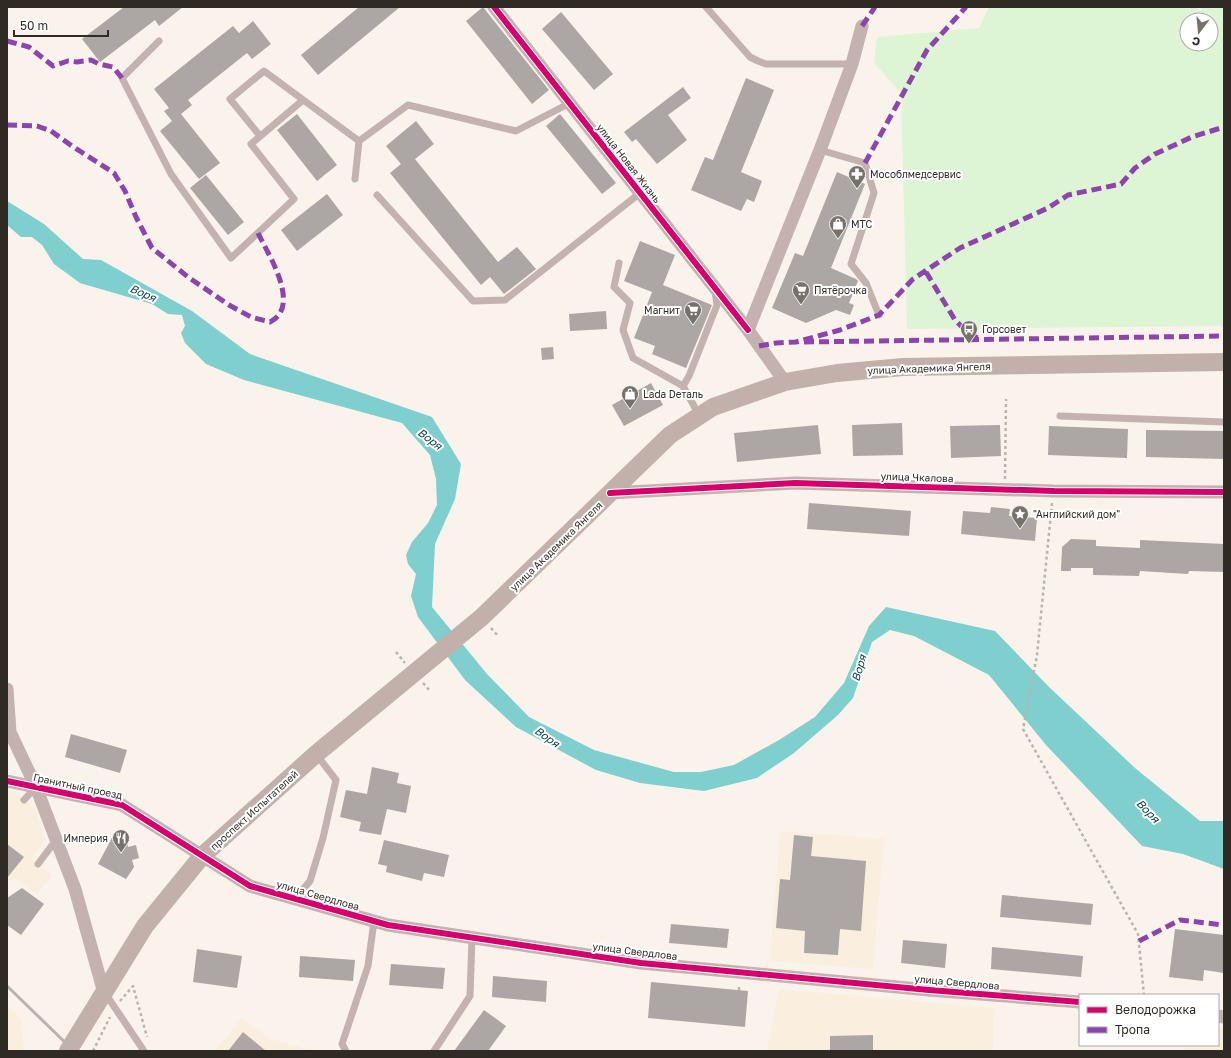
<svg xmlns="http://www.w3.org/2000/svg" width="1231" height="1058" font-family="'Golos Text',sans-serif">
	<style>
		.built { fill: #faeede }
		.green { fill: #ddf5d5; fill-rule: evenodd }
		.water { fill: #7ecfce }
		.building { fill: #aca6a5 }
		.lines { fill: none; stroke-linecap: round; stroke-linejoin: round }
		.path { stroke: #bdb2ac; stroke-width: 2.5; stroke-dasharray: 3 3; stroke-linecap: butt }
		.lane { stroke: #c3b2ae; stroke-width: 7 }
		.street { stroke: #c3b2ae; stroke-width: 13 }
		.secondary { stroke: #c2b1ab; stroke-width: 18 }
		.rail { stroke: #bdb2ae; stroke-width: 3 }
		.quiet { stroke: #8e44ad; stroke-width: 5; stroke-dasharray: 10 5; stroke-linecap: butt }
		.cycleway-casing { stroke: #fff; stroke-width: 8 }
		.cycleway { stroke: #d6006c; stroke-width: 6 }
		.labels { text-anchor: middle; stroke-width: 4; stroke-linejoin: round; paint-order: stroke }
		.street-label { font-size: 10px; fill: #2f2b24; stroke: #fff }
		.poi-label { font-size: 10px; fill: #2f2b24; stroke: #fff; text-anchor: start }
		.water-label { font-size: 11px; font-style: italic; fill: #033d3d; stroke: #fff }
	</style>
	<rect width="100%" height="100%" fill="#f9f3ec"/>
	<!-- built -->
	<path class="built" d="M7,789L11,790L24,800L36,810L45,840L31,860L53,875L36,894L14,877L11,881L7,878Z
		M780,831L884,839L873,969L770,961Z
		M779,989L994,1008L993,1051H767Z
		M7,1006L21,1019L24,1050L23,1051H7Z
		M242,1018L270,1039L314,1051H215Z
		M1218,1028H1224V1051H1185L1186,1045H1218Z"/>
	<!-- green -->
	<path class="green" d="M989,7H1193L1201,11V7H1224V326L907,329L901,93L874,63L877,37L979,28ZM1187,20H1211V44H1187Z"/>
	<!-- water -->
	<path class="water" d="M7,201L44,224L83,259L101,260L192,311L250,354L432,417L461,464L455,499L435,544L432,607L487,674L529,717L594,750L674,772H701L734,765L779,740L815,717L844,683L869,626L886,607L995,631L1048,686L1135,768L1200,821H1224V869L1183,854L1142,846L1046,745L989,675L914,636L890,630L872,642L853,698L838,715L794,753L757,778L704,791L640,783L596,770L516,727L465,680L418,617L411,596L416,574L408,564L406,555L412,542L428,523L437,505L436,479L430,455L402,423L244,380L206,364L185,343L181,333L185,326L182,315L168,314L152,304L80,283L54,264L42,245L32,237H21L7,225Z"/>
	<!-- building -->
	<path class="building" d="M124,7H183L159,26L155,20L100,62L82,39Z
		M359,7H400L318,75L301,55Z
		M483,7L549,90L532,104L466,21Z
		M561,12L613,74L594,90L542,29Z
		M253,21L271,44L252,59L247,53L188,100L192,105L181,114L220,163L199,179L160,131L172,121L164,111L169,108L154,89L233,26L239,33Z
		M746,78L774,90L741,172L762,181L754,202L747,199L741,211L691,190L705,157L713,160Z
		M683,87L691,98L668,115L687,140L657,164L636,139L632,142L624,132Z
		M297,114L337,165L317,181L277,130Z
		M560,114L616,183L602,194L546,126Z
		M416,121L434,144L415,159L498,262L517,247L536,269L504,294L490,277L481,285L390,173L401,164L386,146Z
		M837,172L865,184L831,268L856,279L858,281L849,303L854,305L850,315L836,310L806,323L772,308L795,253L803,256Z
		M206,175L244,222L228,235L190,188Z
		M327,194L343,215L297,251L281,230Z
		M640,241L675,255L663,285L712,305L686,368L652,354L655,346L634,338L652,292L624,281Z
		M606,311L607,329L570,331L569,314Z
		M553,347L554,359L542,360L541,348Z
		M651,383L663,405L624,426L612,405Z
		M902,423L903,455L853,456L852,425Z
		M818,425L821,454L737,462L734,433Z
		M1000,425L1001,456L951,458L950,426Z
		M1049,426L1128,429L1127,458L1048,455Z
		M1146,430L1224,431V459L1146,457Z
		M809,503L911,511L909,536L807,529Z
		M991,507L1010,509L1009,516L1037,518L1035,541L961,534L963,511L990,513Z
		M1071,539L1096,540V546L1140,548V540L1224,544V572L1189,571L1188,574L1140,571L1139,576L1093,575V568H1071V571H1061L1062,547Z
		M71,734L127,750L120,773L65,757Z
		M372,767L399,773L397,783L411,786L406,813L387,809L381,835L359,831L361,822L340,817L346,790L367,794Z
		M114,834L127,841L128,847L136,845L139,858L132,860L134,867L126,879L98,864Z
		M794,835L813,837L811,856L866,861L861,931L840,929L838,955L804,953L805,931L776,928L780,879L790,880Z
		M384,840L449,855L444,877L424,873L422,881L386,872L387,866L378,864Z
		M7,844L24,857L7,878Z
		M22,888L44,904L21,935L7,925V898Z
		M1002,895L1093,904L1091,925L1000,917Z
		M671,924L729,929L727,948L669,943Z
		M1175,929L1224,935V973L1204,970L1203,981L1169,977Z
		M903,940L947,944L945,968L901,963Z
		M992,947L1083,956L1081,977L991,969Z
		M197,949L242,956L237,988L193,982Z
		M300,956L355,960L353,981L299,977Z
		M391,964L445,968L443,989L389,985Z
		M493,976L547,981L546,1002L492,997Z
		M651,982L748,991L745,1027L648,1018Z
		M484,1010L506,1026L488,1051H454Z
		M243,1032L266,1051H228Z
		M873,1035V1051H830V1036Z"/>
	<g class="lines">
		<!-- path -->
		<path class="path" d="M1005,479L1006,399
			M1052,503L1037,655L1023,729L1138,934L1144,995
			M491,628L499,637
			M396,652L405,663
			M423,683L431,692
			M739,990V985
			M120,1001L133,986L147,1037
			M93,1051L110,1017"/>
		<!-- lane -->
		<path class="lane" d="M706,7L750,57L758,61L766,64H852
			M159,41L122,78L171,174L231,258L294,199L251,144L303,100
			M260,136L230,99L264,71L359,141L408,105L516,131L570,103
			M820,150L865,163L874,193L851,264L866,283L879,315
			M355,179L359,141
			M377,195L473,301L505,300L640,193
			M619,263L614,287L630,303L623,330L633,358L683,386L699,415
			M683,386L689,376L717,305L715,291
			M1060,416L1224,422
			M24,800L36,787
			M38,864L56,840
			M295,899L310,881L323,838L336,780L316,754
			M105,993L144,1051
			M346,1051L342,1044L368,966L374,921
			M434,1051L470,996L472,938"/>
		<!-- street -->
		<path class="street" d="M494,7L748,330
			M785,382L748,330L820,150L852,64L862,26
			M610,493L795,483L1054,491L1224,492
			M7,689L10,732L36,787L75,889L104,993
			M7,781L122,805L250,886L388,925L641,963L929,990L1080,1002
			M1218,1016L1224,1017"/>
		<!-- secondary -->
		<path class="secondary" d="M68,1051L145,926L202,856L316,754L482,617L670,435L713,407L785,382L837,373L903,367L1224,362"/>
		<!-- rail -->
		<path class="rail" d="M7,986L74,1051"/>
		<!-- quiet -->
		<path class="quiet" d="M862,26L875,7
			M7,41L29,47L53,66L68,61L77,62L91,60L99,64L113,67L122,78
			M7,125L37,126L51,131L72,146L114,173L125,191L136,217L152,248L188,277L229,305L251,317L270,322C302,306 268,254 258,233
			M865,163L927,50L966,7
			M926,272L955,320L967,332L979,339
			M804,342L1224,336
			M759,346L776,343L796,342L840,330L879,315L913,279L960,248L1048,208L1068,195L1121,184L1135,168L1155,154L1192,137L1224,127
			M1139,941L1180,920L1224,925"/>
		<!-- cycleway casing -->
		<g class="cycleway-casing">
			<path id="cycleway" d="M494,7L748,330
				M610,493L795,483L1054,491L1224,492
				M7,781L122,805L250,886L388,925L641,963L929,990L1080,1002"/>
		</g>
		<!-- cycleway -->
		<use href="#cycleway" class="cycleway"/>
	</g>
	<!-- icons -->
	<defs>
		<g id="pharmacy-pin" transform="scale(0.9)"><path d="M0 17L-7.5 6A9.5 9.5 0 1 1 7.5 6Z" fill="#76716a" stroke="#fff"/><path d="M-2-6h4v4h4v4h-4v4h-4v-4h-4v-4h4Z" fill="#fff"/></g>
		<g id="shop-pin" transform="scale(0.9)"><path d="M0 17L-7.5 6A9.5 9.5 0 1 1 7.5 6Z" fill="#76716a" stroke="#fff"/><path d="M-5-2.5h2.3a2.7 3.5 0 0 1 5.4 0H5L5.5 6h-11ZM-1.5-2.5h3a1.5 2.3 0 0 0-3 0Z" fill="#fff"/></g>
		<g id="supermarket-pin" transform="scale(0.9)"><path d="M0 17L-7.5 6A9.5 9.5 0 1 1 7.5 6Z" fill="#76716a" stroke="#fff"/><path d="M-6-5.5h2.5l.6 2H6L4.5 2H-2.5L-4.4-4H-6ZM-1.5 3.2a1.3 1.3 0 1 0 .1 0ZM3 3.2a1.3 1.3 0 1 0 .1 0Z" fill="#fff"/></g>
		<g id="bus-pin" transform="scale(0.9)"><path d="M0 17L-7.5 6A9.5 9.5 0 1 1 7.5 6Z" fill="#76716a" stroke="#fff"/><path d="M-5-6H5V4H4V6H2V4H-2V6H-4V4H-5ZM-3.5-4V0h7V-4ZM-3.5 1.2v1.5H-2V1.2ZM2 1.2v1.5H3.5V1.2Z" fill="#fff"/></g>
		<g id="sight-pin" transform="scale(0.9)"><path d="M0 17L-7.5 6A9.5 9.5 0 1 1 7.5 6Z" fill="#76716a" stroke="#fff"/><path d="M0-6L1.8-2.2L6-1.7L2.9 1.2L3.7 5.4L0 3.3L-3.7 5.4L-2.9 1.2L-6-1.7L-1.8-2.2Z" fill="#fff"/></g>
		<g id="restaurant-pin" transform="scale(0.9)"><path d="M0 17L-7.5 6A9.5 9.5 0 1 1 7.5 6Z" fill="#76716a" stroke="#fff"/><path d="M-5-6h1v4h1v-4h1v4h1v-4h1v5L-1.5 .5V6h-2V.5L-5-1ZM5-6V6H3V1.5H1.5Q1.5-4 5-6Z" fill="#fff"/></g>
	</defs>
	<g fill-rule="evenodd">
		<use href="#pharmacy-pin" x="857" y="174"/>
		<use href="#shop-pin" x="838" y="224"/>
		<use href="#supermarket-pin" x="801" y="290"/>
		<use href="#supermarket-pin" x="693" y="310"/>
		<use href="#bus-pin" x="969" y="329"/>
		<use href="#shop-pin" x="630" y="394"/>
		<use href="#sight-pin" x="1020" y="514"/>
		<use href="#restaurant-pin" x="121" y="838"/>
	</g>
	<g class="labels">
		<!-- street labels -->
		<g class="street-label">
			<text transform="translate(629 163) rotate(52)" y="4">улица Новая Жизнь</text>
			<text transform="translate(929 368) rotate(-2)" y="4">улица Академика Янгеля</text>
			<text transform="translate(917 477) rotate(2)" y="4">улица Чкалова</text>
			<text transform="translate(556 546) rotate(-44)" y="4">улица Академика Янгеля</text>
			<text transform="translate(78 786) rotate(12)" y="4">Гранитный проезд</text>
			<text transform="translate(254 810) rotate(-42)" y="4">проспект Испытателей</text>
			<text transform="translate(318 895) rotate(16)" y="4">улица Свердлова</text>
			<text transform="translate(635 951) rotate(7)" y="4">улица Свердлова</text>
			<text transform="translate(957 982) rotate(5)" y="4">улица Свердлова</text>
		</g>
		<!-- poi labels -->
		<g class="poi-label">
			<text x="870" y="178">Мособлмедсервис</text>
			<text x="851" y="228">МТС</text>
			<text x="814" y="294">Пятёрочка</text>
			<text x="680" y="314" text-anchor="end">Магнит</text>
			<text x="982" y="333">Горсовет</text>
			<text x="643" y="398">Lada Dеталь</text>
			<text x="1033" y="518">"Английский дом"</text>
			<text x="108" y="842" text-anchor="end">Империя</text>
		</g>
		<!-- water labels -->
		<g class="water-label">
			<text transform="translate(143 293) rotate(24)" y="4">Воря</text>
			<text transform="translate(430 439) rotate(37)" y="4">Воря</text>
			<text transform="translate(859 668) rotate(-74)" y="4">Воря</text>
			<text transform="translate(547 737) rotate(35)" y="4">Воря</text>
			<text transform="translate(1148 811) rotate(46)" y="4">Воря</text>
		</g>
	</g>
	<!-- border -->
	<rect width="1231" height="1058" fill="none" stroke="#2f2b24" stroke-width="16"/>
	<!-- legend -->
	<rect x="1079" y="994" width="140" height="52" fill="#ffffff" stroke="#acaaa7"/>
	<rect x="1087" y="1007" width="20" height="6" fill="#d6006c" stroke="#acaaa7"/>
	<text x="1115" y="1014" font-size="12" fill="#2f2b24">Велодорожка</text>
	<rect x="1087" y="1027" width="20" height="6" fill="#8e44ad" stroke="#acaaa7"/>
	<text x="1115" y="1034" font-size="12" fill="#2f2b24">Тропа</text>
	<!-- north arrow -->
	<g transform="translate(1199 32) rotate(196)"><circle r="19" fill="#ffffff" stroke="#acaaa7"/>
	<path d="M0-3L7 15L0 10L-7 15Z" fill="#76716a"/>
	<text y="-6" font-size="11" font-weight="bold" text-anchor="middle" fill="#2f2b24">С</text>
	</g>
	<!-- scale -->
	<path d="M14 30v6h94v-6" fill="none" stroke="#2f2b24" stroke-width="2"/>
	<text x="20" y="30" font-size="12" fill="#2f2b24" stroke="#ffffff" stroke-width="3" paint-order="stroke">50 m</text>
</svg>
